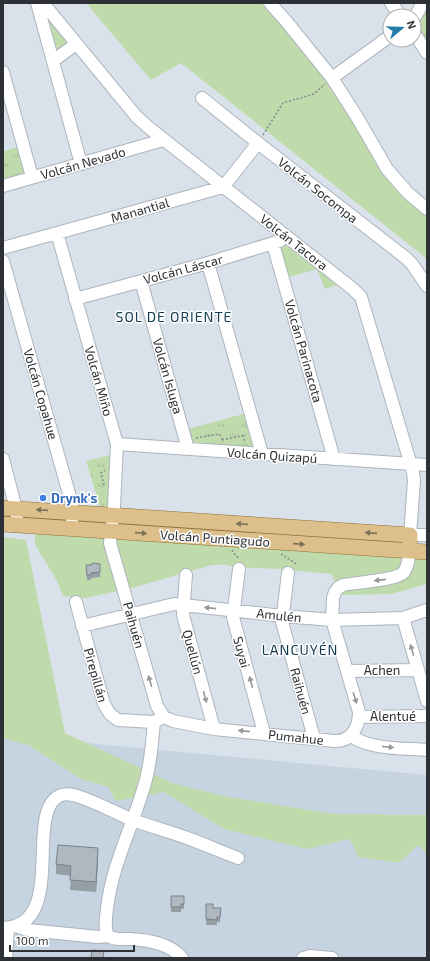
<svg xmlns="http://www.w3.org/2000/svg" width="430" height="961" font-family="'Exo 2',sans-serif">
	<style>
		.built { fill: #c6d4e2 }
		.grass { fill: #c0dbab }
		.park { fill: url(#park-tufts) }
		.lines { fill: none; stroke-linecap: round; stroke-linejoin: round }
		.minor-casing { stroke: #acb4bd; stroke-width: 14 }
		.major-casing { stroke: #90713a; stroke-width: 16 }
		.path { stroke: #82888e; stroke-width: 1.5; stroke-dasharray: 2 2; stroke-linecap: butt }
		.minor { stroke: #fff; stroke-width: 12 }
		.major { stroke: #dcbf8b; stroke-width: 15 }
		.wall { fill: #969ea6 }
		.shaded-wall { fill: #7a8187 }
		.building { fill: #afb8c1; stroke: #7a8187 }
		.oneway { fill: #7c705b }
		.oneway2 { fill: #96989a }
		.shop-dot { fill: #3f7fe0; stroke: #fff; stroke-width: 1.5 }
		.labels { text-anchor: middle; stroke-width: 3; stroke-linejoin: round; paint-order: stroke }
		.street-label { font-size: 13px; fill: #2d3034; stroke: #fff }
		.shop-label { font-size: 13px; font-weight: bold; fill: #366cbe; stroke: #fff; text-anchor: start }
		.neighbourhood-label { font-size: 14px; letter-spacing: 1px; fill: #123b52; stroke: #fff }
	</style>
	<defs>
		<pattern id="park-tufts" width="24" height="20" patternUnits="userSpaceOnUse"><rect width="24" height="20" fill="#c0dbab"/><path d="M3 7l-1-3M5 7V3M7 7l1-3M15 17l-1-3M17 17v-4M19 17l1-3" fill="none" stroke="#a5bc94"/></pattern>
	</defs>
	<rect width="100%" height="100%" fill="#d9e2eb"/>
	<!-- built -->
	<path class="built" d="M3,727L95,744L427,775V958H3Z"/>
	<!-- grass -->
	<path class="grass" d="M86,3H264L325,76L387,178L406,200L427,216V259L181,63L151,80Z
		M43,10L71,41L56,55Z
		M283,245L289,247L339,284L325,289L317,269L289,277L280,248Z
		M35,530L427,557V584L392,594L342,595L331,574L279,569L234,567C227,564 219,564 212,565L132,588L85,598L63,596L56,579L40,553L35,544Z
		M3,537L26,540L65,733L175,784L229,797L334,814L427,815V854L418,845L399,863L358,857L350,839L307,849L224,829L164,792L116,801L108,787L81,779L28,745L3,738Z"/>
	<!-- park -->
	<path class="park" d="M427,3V44L415,26L422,14Z
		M19,147L27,173L3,181V151Z
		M247,413L256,445L254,448L193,444L192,442L188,429Z
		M110,455L112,457L110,508L100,507L86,461Z"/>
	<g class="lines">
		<!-- minor casing -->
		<g class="minor-casing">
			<path id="minor" d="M37,3L81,164
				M43,3L136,116L148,127L353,289L361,297L413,472L414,481L410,535H427
				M270,3L286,21L332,78L357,117L387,169L408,193L427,209
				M391,3L401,16
				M414,18L419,10L422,3
				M414,33L427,53
				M53,61L76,44
				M3,72L32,177
				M332,78L390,36
				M202,98L258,143L406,258L412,264L427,286
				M3,186L163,140
				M57,233L117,444L114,507L110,543L157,706L164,717L173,721L214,729L334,741C351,742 359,728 359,712L332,620L333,598L335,592L338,588L343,585C357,582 396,581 404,572C408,566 409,558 409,551
				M273,244L334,459
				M3,248L223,187L258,143
				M3,261L72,504V529
				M208,263L262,454
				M141,281L188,449
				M75,299L208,263L280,241
				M117,444L427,465
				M3,459L16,509L17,516
				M239,569L233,617L264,733
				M288,573L282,622L314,738
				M186,575L183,615L214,729
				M76,602L104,704L110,714L118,720L154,722L160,719
				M403,618L427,701
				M82,626L174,604L283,616L332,620L403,618L427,610
				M347,671L418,670
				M359,717L427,716
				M154,722C152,743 151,763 145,783C133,826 112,864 107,909C106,918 104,928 108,936C115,940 122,939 130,939C148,940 170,943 182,958
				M351,736C372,750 402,748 427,750
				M15,926L28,930L98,937L108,936
				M3,928C68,926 24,814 59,796C65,793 71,794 77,796C96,802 114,812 133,820C152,827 171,832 190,839C206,845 222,852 238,858
				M6,958L8,928
				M303,958L310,956L332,958"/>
		</g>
		<!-- major casing -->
		<g class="major-casing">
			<path id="major" d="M3,508L410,535L409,551
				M3,524L427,552"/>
		</g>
		<!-- path -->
		<path class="path" d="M263,135L283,103L314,94L325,84
			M243,435L245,443
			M196,438L219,434L222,438V442
			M222,440L246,435
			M104,485L101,473L105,470
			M232,550L236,556L240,559
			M281,554L295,563V566"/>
		<!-- minor -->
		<use href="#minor" class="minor"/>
		<!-- major -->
		<use href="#major" class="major"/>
	</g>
	<!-- wall -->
	<path class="wall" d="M100,564V577L91,578V580H87L86,565Z
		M98,858L96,892L70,890L71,876L56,874V864Z
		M171,896H184V909H181V912H171Z
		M213,908H221L220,922H217V925H206V919Z"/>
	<!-- shaded-wall -->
	<path class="shaded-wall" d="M98,848V858L96,892V882Z"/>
	<!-- building -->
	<path class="building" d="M92,563L100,564V572L91,573V575H87L86,565H92Z
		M58,845L98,848L96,882L70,880L71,866L56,864Z
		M171,896H184V904H181V907H171Z
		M206,904H213V908H221L220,917H217V920L206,919Z
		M92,950L104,951L103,958H91Z"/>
	<!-- one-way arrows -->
	<defs><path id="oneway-solid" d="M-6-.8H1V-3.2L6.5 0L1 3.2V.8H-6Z"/></defs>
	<g class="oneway">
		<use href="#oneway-solid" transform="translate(42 510) rotate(-176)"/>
		<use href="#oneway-solid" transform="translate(242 524) rotate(-176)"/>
		<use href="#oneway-solid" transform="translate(141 533) rotate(4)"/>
		<use href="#oneway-solid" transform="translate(371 533) rotate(-176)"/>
		<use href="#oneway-solid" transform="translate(299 544) rotate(4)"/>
	</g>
	<g class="oneway2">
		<use href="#oneway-solid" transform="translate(380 580) rotate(174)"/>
		<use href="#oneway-solid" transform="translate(210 608) rotate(-174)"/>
		<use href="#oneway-solid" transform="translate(412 650) rotate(-106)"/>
		<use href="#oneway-solid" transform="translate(150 681) rotate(-106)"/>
		<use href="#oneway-solid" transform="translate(251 682) rotate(-105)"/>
		<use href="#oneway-solid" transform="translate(205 697) rotate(75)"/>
		<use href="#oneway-solid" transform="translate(355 698) rotate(73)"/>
		<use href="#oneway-solid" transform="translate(244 731) rotate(-174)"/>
		<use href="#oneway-solid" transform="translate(388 747) rotate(5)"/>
	</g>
	<!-- markers -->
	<circle class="shop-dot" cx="43" cy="498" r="4"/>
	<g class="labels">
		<!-- street labels -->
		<g class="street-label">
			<text transform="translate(83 163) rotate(-16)" y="5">Volcán Nevado</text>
			<text transform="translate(318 190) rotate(38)" y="5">Volcán Socompa</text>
			<text transform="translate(140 210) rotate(-16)" y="5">Manantial</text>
			<text transform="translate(294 242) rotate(38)" y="5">Volcán Tacora</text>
			<text transform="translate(183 269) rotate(-15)" y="5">Volcán Láscar</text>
			<text transform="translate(304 351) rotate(74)" y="5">Volcán Parinacota</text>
			<text transform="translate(168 376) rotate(74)" y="5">Volcán Isluga</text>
			<text transform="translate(99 381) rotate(74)" y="5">Volcán Miño</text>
			<text transform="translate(41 394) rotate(74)" y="5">Volcán Copahue</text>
			<text transform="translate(272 455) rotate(4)" y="5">Volcán Quizapú</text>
			<text transform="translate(215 538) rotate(4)" y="5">Volcán Puntiagudo</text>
			<text transform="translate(279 615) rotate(6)" y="5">Amulén</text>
			<text transform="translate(134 625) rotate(74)" y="5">Paihuén</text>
			<text transform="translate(193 652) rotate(75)" y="5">Quellún</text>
			<text transform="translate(242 652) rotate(75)" y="5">Suyai</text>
			<text x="382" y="675">Achen</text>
			<text transform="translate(96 675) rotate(74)" y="5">Pirepillán</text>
			<text transform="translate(301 691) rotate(75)" y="5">Raihuén</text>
			<text x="393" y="721">Alentué</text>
			<text transform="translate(296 737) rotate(6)" y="5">Pumahue</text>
		</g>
		<!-- shop labels -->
		<g class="shop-label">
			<text x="51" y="503">Drynk's</text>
		</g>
		<!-- neighbourhood labels -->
		<g class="neighbourhood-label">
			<text x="174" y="322">SOL DE ORIENTE</text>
			<text x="300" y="655">LANCUYÉN</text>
		</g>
	</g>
	<!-- border -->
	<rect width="430" height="961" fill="none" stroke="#2d3034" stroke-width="8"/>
	<!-- north arrow -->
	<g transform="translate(402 28) rotate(71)"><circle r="19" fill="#ffffff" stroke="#abacae"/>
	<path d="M0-3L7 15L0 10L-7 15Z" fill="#237caa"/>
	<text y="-6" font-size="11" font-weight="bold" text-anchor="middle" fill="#2d3034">N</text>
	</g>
	<!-- scale -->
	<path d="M10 945v6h124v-6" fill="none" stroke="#2d3034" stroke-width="2"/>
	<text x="16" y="945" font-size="12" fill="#2d3034" stroke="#ffffff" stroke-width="3" paint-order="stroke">100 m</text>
</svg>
